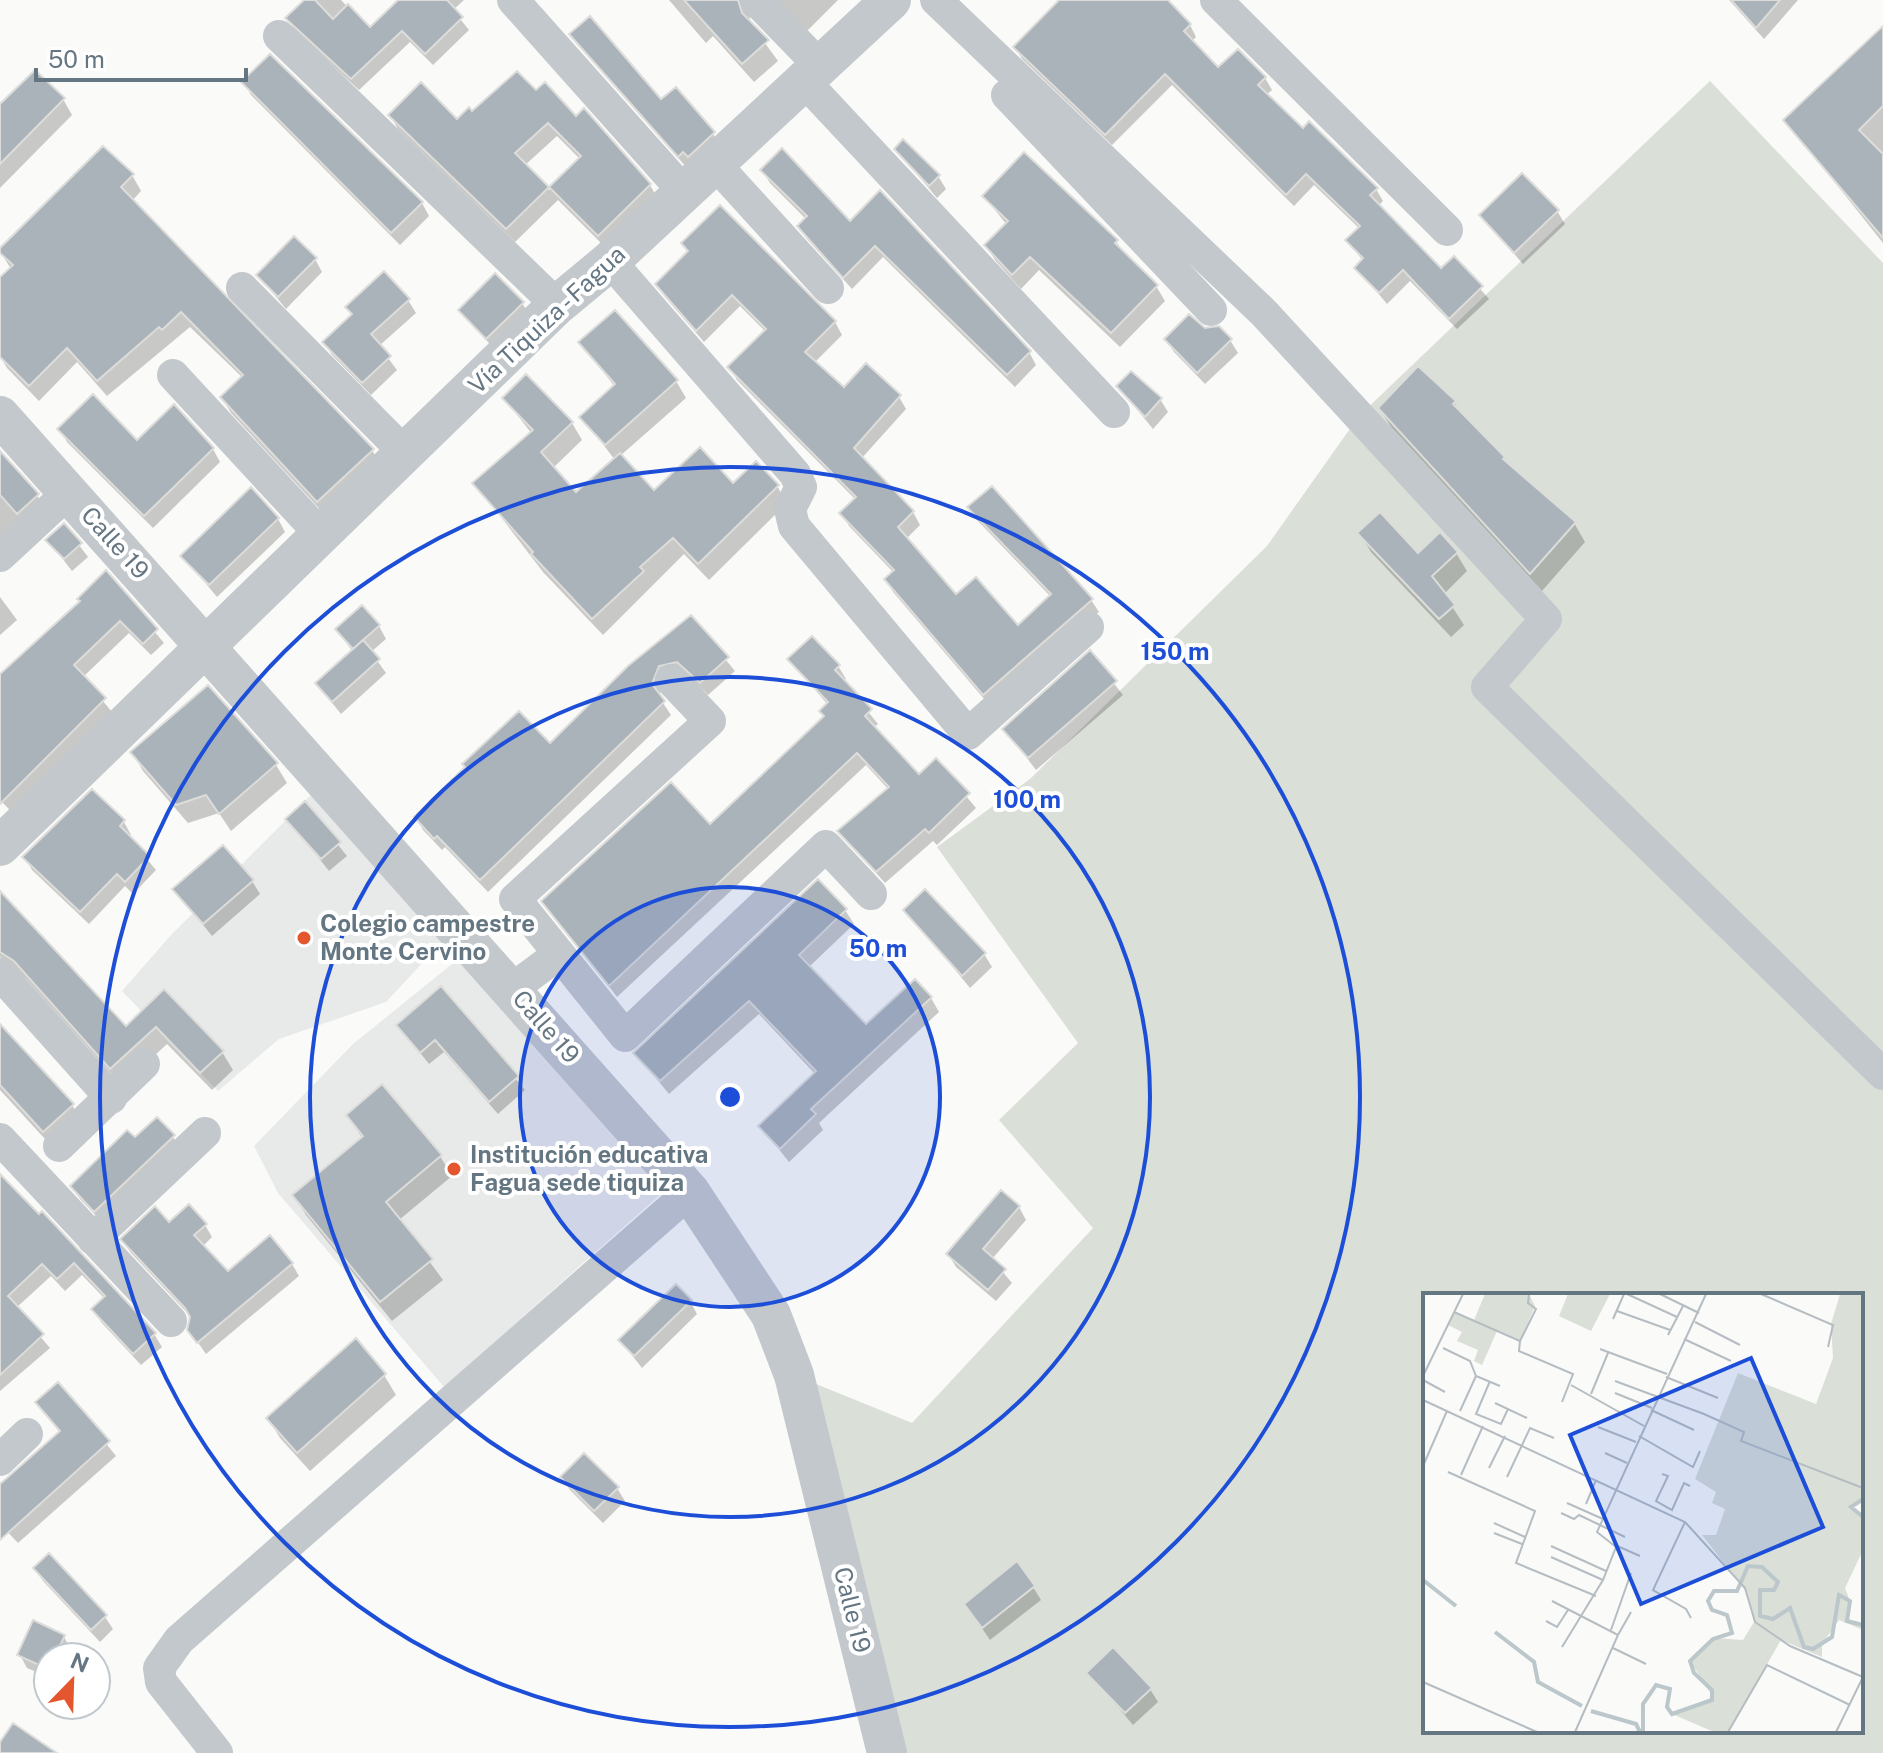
<svg xmlns="http://www.w3.org/2000/svg" width="1883" height="1753" font-family="'Public Sans',sans-serif">
	<style>
		.built { fill: #e8e9e9 }
		.green { fill: #dadfd7; fill-rule: evenodd }
		.shadow { fill: #0003; fill-rule: evenodd }
		.building { fill: #aab3b9; stroke: #dcdcda; stroke-width: 2; fill-rule: evenodd }
		.lines { fill: none; stroke-linecap: round; stroke-linejoin: round }
		.minor { stroke: #c3c8cc; stroke-width: 32 }
		.tertiary { stroke: #c3c8cc; stroke-width: 40 }
		.ring { fill: none; stroke: #1d4ed8; stroke-width: 4 }
		.poi-dot { fill: #e4572e; stroke: #fff; stroke-width: 3 }
		.labels { text-anchor: middle; stroke-width: 8; stroke-linejoin: round; paint-order: stroke }
		.street-label { font-size: 24px; fill: #657683; stroke: #fff }
		.poi-label { font-size: 24px; font-weight: bold; fill: #657683; stroke: #fff; text-anchor: start }
		.inset-river { fill: none; stroke: #bbc7cb; stroke-width: 4 }
		.inset-road { fill: none; stroke: #b5bdc2; stroke-width: 2 }
		.view { fill: #1d4ed8; fill-opacity: 0.15; stroke: #1d4ed8; stroke-width: 4 }
		.inset-edge { fill: none; stroke: #657683; stroke-width: 4 }
		.centre { fill: #1d4ed8; stroke: #fff; stroke-width: 4 }
		.ring-label { font-size: 24px; text-anchor: middle; font-weight: bold; fill: #1d4ed8; stroke: #fff; stroke-width: 8; stroke-linejoin: round; paint-order: stroke }
	</style>
	<rect width="100%" height="100%" fill="#fafaf8"/>
	<!-- built -->
	<path class="built" d="M321,785L443,941L386,1002L279,1039L218,1091L122,991L171,935Z
		M457,960L663,1192L444,1387L278,1193L254,1146L353,1044Z"/>
	<!-- green -->
	<path class="green" d="M1710,81L1883,263V1753H887L794,1375L912,1423L1093,1228L999,1120L1078,1043L937,847L1030,779L1267,546L1359,416ZM1425,1295H1861V1731H1425Z"/>
	<!-- shadow -->
	<path class="shadow" d="M307,0H341L370,30L400,0H464L453,10L469,30L433,65L410,42L359,90L295,31L288,19Z
		M669,0H838L807,31L753,7L749,21L778,61L754,82L713,36L706,43Z
		M1062,0H1165L1190,25L1196,37L1191,42L1218,70L1238,52L1265,78L1272,90L1266,95L1303,131L1376,189L1383,201L1378,206L1441,271L1454,259L1489,299L1457,329L1410,281L1387,304L1357,268L1363,261L1348,241L1360,229L1314,185L1294,206L1172,85L1112,145L1022,59L1016,48Z
		M1729,0H1798L1764,39Z
		M1883,28V243L1786,121Z
		M572,35L661,102L713,134L720,146L686,167Z
		M270,56L422,203L429,216L400,245L251,95L244,82Z
		M535,93L576,119L650,185L658,199L607,249L558,200L515,242L398,129L390,115L457,121ZM557,136L580,159L549,190L524,166Z
		M63,99L72,115L0,188V107Z
		M896,149L938,176L946,189L937,198Z
		M762,170L850,224L1029,352L1036,365L1015,387L883,257L852,289L807,239L800,226L807,220L770,183Z
		M132,175L141,191L132,201L372,450L381,465L327,517L231,413L222,398L243,378L190,327L107,396L77,362L39,401L7,368L0,356V280L11,269L0,251Z
		M984,196L1116,241L1123,253L1156,286L1165,301L1120,347L1039,270L1021,289L995,260L986,245L1007,225Z
		M1557,211L1565,224L1523,264L1481,216Z
		M683,244L835,322L842,335L814,363L844,390L899,397L906,409L861,459L913,512L920,525L906,539L956,596L1018,628L1051,597L977,520L970,507L1091,600L1099,612L991,707L893,592L886,579L894,573L849,526L842,513L856,500L737,380L730,367L766,332L740,306L704,342L665,297L658,284L689,253Z
		M315,259L322,272L286,309L259,276Z
		M408,300L416,313L379,346L397,370L371,395L332,355L324,342L353,316L348,307Z
		M522,303L530,316L495,350L460,310Z
		M1204,330L1230,340L1238,353L1205,384L1174,352L1166,339Z
		M581,343L676,381L686,398L620,456L654,493L777,486L787,503L709,580L684,554L603,635L543,572L475,483L532,434L505,399L572,423L582,440L553,468L576,495L615,460L582,417L615,387Z
		M1118,386L1160,399L1168,412L1153,429Z
		M1454,402L1463,418L1509,468L1574,523L1585,542L1542,591L1391,427L1380,409Z
		M60,429L137,442L213,449L220,462L153,528L67,442Z
		M0,462L37,495L45,510L0,552Z
		M278,519L285,532L217,597L183,556Z
		M64,525L88,557L72,571L48,540Z
		M1360,534L1418,556L1456,553L1467,571L1444,594L1464,625L1451,637L1371,552Z
		M106,573L164,643L151,655L129,633L83,677L112,712L12,812L0,800V676L45,638Z
		M0,597L17,620L0,635Z
		M691,618L735,671L708,695L686,674L665,678L659,697L671,715L488,892L445,847L442,850L423,830L416,817L550,746Z
		M379,626L386,639L371,652L386,673L341,714L317,684L353,652L337,630Z
		M1090,653L1123,695L1036,770L1005,729Z
		M789,659L838,666L846,679L843,681L878,724L873,728L919,777L936,760L976,808L937,845L933,841L885,883L840,832L889,790L866,765L617,997L544,901L710,826L825,718L821,711L828,705Z
		M208,688L276,765L287,783L231,831L219,813L188,823L143,771L133,753Z
		M92,791L124,822L131,835L128,837L156,870L133,894L125,886L89,924L32,870L25,857Z
		M305,804L347,856L329,871L288,819Z
		M252,881L260,894L212,936L175,890Z
		M0,894L126,1029L164,992L222,1052L233,1070L212,1090L167,1044L122,1086L27,980L0,957Z
		M845,910L854,924L809,967L866,1027L931,998L939,1012L819,1123L823,1130L789,1162L761,1127L815,1074L759,1014L669,1094L635,1053Z
		M906,910L984,954L992,967L970,988Z
		M441,989L525,1090L498,1114L444,1052L429,1064L398,1025Z
		M0,1027L72,1105L84,1125L56,1151L0,1090Z
		M348,1116L440,1156L452,1176L399,1220L443,1280L392,1321L306,1215L294,1195L363,1139Z
		M173,1137L181,1150L103,1223L80,1199L73,1186L135,1140Z
		M0,1185L154,1334L162,1347L141,1365L101,1322L94,1310L105,1299L82,1275L65,1291L51,1276L16,1308L50,1348L0,1391Z
		M1019,1207L1026,1220L992,1259L1012,1283L996,1301L956,1267L948,1254Z
		M169,1225H205L212,1237L202,1247L227,1274L292,1264L299,1276L206,1354L189,1330L192,1318L130,1252L123,1240Z
		M690,1301L697,1314L642,1368L620,1340Z
		M384,1375L396,1395L310,1471L280,1438L268,1418Z
		M58,1384L116,1456L18,1543L0,1524V1487L60,1433L37,1402Z
		M562,1478L617,1488L625,1501L603,1523L570,1490Z
		M48,1555L105,1617L113,1629L100,1642L43,1581L35,1568Z
		M1033,1587L1041,1600L990,1640L966,1605Z
		M64,1637L71,1650L68,1657H48V1677L27,1668L20,1655Z
		M1089,1673L1150,1689L1158,1702L1133,1725Z"/>
	<!-- building -->
	<path class="building" d="M304,0H315L333,19L348,4L370,27L398,0H447L463,17L425,54L402,31L351,79L285,18Z
		M684,0H738L742,13L769,40L742,64Z
		M1059,0H1168L1191,24L1184,31L1218,67L1238,49L1266,77L1258,85L1303,128L1309,121L1378,188L1370,195L1441,268L1454,256L1483,286L1449,319L1403,270L1379,293L1354,268L1363,258L1345,240L1360,226L1306,174L1286,195L1165,74L1105,135L1013,47Z
		M1731,0H1780L1756,28Z
		M590,16L661,99L676,87L715,132L688,157L683,152L678,157L569,34Z
		M1883,26V106L1859,130L1883,154V238L1783,120Z
		M270,54L423,202L391,233L241,82Z
		M35,70L65,98L0,164V104Z
		M517,71L536,90L545,82L576,116L584,108L651,184L598,236L549,187L506,229L388,115L421,82L457,119L469,107L472,111ZM548,123L581,156L549,187L515,153Z
		M903,139L940,175L929,186L894,149Z
		M103,146L134,174L121,187L374,449L317,502L220,397L243,375L181,312L162,330L159,327L97,381L67,348L29,386L0,357V277L13,265L0,253V248Z
		M782,148L850,221L880,190L1031,351L1007,375L875,246L843,278L797,226L807,216L760,170Z
		M1024,152L1118,240L1115,243L1158,285L1111,333L1030,257L1012,275L984,245L1008,221L982,196Z
		M1522,173L1559,210L1514,253L1479,215Z
		M720,205L836,321L805,352L844,387L866,363L901,395L854,448L914,511L898,527L956,594L976,577L1018,625L1051,594L967,507L992,486L1093,599L983,695L884,579L894,570L839,513L856,497L727,367L766,329L732,295L696,331L655,284L688,251L681,243Z
		M294,236L317,258L278,297L256,275Z
		M384,271L410,299L371,334L391,356L362,383L322,342L352,314L345,307Z
		M495,273L524,302L486,339L458,310Z
		M615,310L678,380L605,445L579,417L615,384L578,342Z
		M1189,314L1205,328L1219,326L1232,339L1197,373L1164,339Z
		M1418,366L1456,401L1453,404L1505,457L1503,459L1576,522L1530,574L1378,408Z
		M1131,371L1162,398L1145,417L1116,386Z
		M526,374L573,422L541,452L576,492L620,453L654,490L700,447L733,483L756,461L779,485L698,564L673,538L640,567L644,571L592,619L531,554L533,552L472,483L533,430L502,398Z
		M93,394L137,440L174,404L214,448L144,516L57,429Z
		M0,451L39,494L17,514L0,495Z
		M251,487L279,518L209,585L180,556Z
		M1380,512L1418,553L1440,532L1458,552L1432,576L1455,605L1439,619L1357,533Z
		M64,523L82,543L64,559L45,540Z
		M106,570L158,629L143,644L120,621L74,665L106,698L0,804V674L80,601L77,599Z
		M362,605L380,625L353,649L335,629Z
		M691,615L729,657L700,683L677,662L659,666L652,684L665,701L480,880L437,836L434,839L414,817L465,767L462,764L519,711L550,743L628,666Z
		M812,636L840,665L835,670L872,709L865,716L919,774L936,758L970,793L929,833L925,829L876,872L837,831L889,787L857,753L609,986L541,901L671,782L710,824L824,716L819,711L828,702L787,659Z
		M363,640L380,659L332,702L315,683Z
		M1090,650L1117,681L1028,758L1002,729Z
		M208,685L278,763L219,814L206,795L176,805L130,752Z
		M92,789L125,820L120,826L150,856L125,882L117,874L80,912L22,857Z
		M305,801L341,842L321,859L285,819Z
		M223,845L254,880L203,924L172,889Z
		M818,879L847,909L799,955L866,1024L915,979L932,997L811,1109L816,1114L780,1149L758,1126L816,1071L749,1001L660,1081L633,1053Z
		M925,889L986,953L962,976L903,910Z
		M0,891L126,1026L164,989L224,1051L200,1073L156,1027L110,1069L14,961L0,952Z
		M441,986L519,1076L489,1102L435,1040L420,1053L396,1025Z
		M0,1024L74,1104L43,1132L0,1085Z
		M382,1084L442,1155L386,1202L433,1259L380,1302L292,1195L363,1136L346,1115Z
		M157,1117L175,1135L94,1212L70,1186L127,1130L135,1137Z
		M0,1174L39,1214L42,1211L156,1333L133,1354L91,1309L105,1296L74,1263L57,1279L42,1264L8,1296L44,1334L0,1375Z
		M1001,1190L1020,1206L983,1249L1006,1269L988,1290L946,1254Z
		M189,1204L207,1224L194,1235L228,1271L270,1235L293,1263L197,1343L187,1330L190,1317L185,1308L120,1239L155,1206L169,1222Z
		M676,1284L692,1300L634,1356L618,1340Z
		M356,1338L386,1374L297,1453L266,1418Z
		M58,1382L110,1441L0,1540V1484L60,1431L35,1402Z
		M584,1453L619,1487L594,1511L560,1477Z
		M49,1553L107,1615L91,1630L33,1568Z
		M1017,1561L1035,1586L982,1628L964,1604Z
		M33,1620L65,1635L55,1657H48V1669L17,1655Z
		M1113,1647L1152,1688L1125,1713L1086,1673Z
		M13,1723L57,1753H0V1742Z"/>
	<g class="lines">
		<!-- minor -->
		<path class="minor" d="M513,0L685,193
			M756,0L822,68
			M936,0L1264,313L1546,619L1487,687L1883,1074
			M1216,0L1447,230
			M279,36L557,305
			M806,83L1114,412
			M1007,95L1211,310
			M716,165L828,288
			M610,261L795,474L801,487L790,509L794,526L968,734L1088,627
			M242,288L405,453
			M173,375L321,535
			M0,556L69,492
			M671,680L710,721L515,899L625,1036L826,846L871,894
			M0,974L111,1098
			M512,989L559,954
			M0,1139L171,1321
			M59,1146L144,1064
			M93,1239L205,1133
			M0,1460L27,1434
			M217,1753L161,1682L159,1668L179,1640L690,1192"/>
		<!-- tertiary -->
		<path class="tertiary" d="M0,416L690,1192L771,1315L794,1375L887,1753
			M0,846L557,305L610,261L891,0"/>
	</g>
	<!-- distance rings -->
	<circle cx="730" cy="1097" r="210" fill="#1d4ed8" fill-opacity=".12"/>
	<g class="ring">
		<circle cx="730" cy="1097" r="210"/>
		<circle cx="730" cy="1097" r="420"/>
		<circle cx="730" cy="1097" r="630"/>
	</g>
	<!-- markers -->
	<g class="poi-dot">
		<circle cx="304" cy="938" r="8"/>
		<circle cx="454" cy="1169" r="8"/>
	</g>
	<g class="labels">
		<!-- street labels -->
		<g class="street-label">
			<text transform="translate(547 320) rotate(-43)" y="8">Vía Tiquiza - Fagua</text>
			<text transform="translate(115 543) rotate(48)" y="8">Calle 19</text>
			<text transform="translate(546 1027) rotate(49)" y="8">Calle 19</text>
			<text transform="translate(852 1610) rotate(76)" y="8">Calle 19</text>
		</g>
		<!-- poi labels -->
		<g class="poi-label">
			<text x="320" y="932">Colegio campestre<tspan x="320" dy="28">Monte Cervino</tspan></text>
			<text x="470" y="1163">Institución educativa<tspan x="470" dy="28">Fagua sede tiquiza</tspan></text>
		</g>
	</g>
	<!-- overview -->
	<g transform="translate(1423 1293)">
		<rect width="440" height="440" fill="#fafaf8"/>
		<path d="M62,1H106L112,13L97,48L74,38L59,72L51,68L55,57L34,48L39,39L25,32L31,19L51,27ZM145,1H187L168,38L136,23ZM417,1H440V206L428,214L440,224V257L422,295L427,308L424,327L440,332V337L416,327L399,351V364L358,347L305,439H291L249,421L290,404L267,368L292,345L320,347L331,329L325,301L279,242H293L302,216L289,210L293,199L272,186L315,80L393,111L410,65L408,31Z" fill="#dadfd7"/>
		<path class="inset-river" d="M440,206L428,214L440,224M0,287L33,313M72,339L111,369L115,389L159,413M168,418L213,431L217,439M220,439V411L233,392L247,396L244,414L249,421L289,407V397L271,380L267,368L290,346L309,340L304,322L289,317L285,308L291,298H314L325,273L339,274L355,289L351,297H337V323L350,326L367,315L381,354L390,356L409,344L416,302L427,308L424,328L440,332"/>
		<path class="inset-road" d="M204,1L254,24M237,1L276,20M338,1L410,32L405,54M194,18L247,37M31,19L97,48L96,58L150,81L139,109M190,26L201,1M272,29L317,52M245,42L260,13M261,46L308,68M97,48L113,16L105,10L106,1M20,55L47,68L53,83L77,93M177,56L244,81M0,83L40,1M243,84L295,105M0,87L22,99M67,88L53,121L78,131L85,116M192,88L281,121L321,139L318,148L440,195M148,92L221,133M192,100L229,115M168,101L185,60M0,107L262,229L322,295L332,329L367,353L440,384M72,110L104,125M228,117L271,137M37,118L53,83M175,134L213,149M216,143L270,174L277,158M182,160L204,170M0,173L24,118M66,175L82,143M25,179L112,218L93,270L173,303M239,181L245,183L233,208L249,217L261,190L267,193M38,182L60,133M84,184L107,135L131,145M144,210L180,226M163,211L173,187M138,220L151,226L156,222L202,244M262,229L230,297L263,316L268,325M71,230L102,244M71,240L99,251M192,252L217,263M128,253L183,278M128,264L180,287M129,308L195,342L152,439M123,328L134,334L145,317M188,337L208,280M195,342L208,319M139,354L180,287L193,254L174,239L283,1M190,355L223,371M0,389L114,439M305,439L344,372L427,412M413,439L440,384"/>
		<path class="view" d="M328,65L400,234L218,311L147,142Z"/>
		<rect width="440" height="440" class="inset-edge"/>
	</g>
	<circle cx="730" cy="1097" r="12" class="centre"/>
	<g class="ring-label">
		<text x="1175" y="660">150 m</text>
		<text x="1027" y="808">100 m</text>
		<text x="878" y="957">50 m</text>
	</g>
	<!-- north arrow -->
	<g transform="translate(72 1681) rotate(23)"><circle r="38" fill="#ffffff" stroke="#c1c8cd" stroke-width="2"/>
	<path d="M0-6L14 30L0 20L-14 30Z" fill="#e4572e"/>
	<text y="-12" font-size="22" font-weight="bold" text-anchor="middle" fill="#657683">N</text>
	</g>
	<!-- scale -->
	<path d="M36 68v12h210v-12" fill="none" stroke="#657683" stroke-width="4"/>
	<text x="48" y="68" font-size="24" fill="#657683" stroke="#ffffff" stroke-width="6" paint-order="stroke">50 m</text>
</svg>
